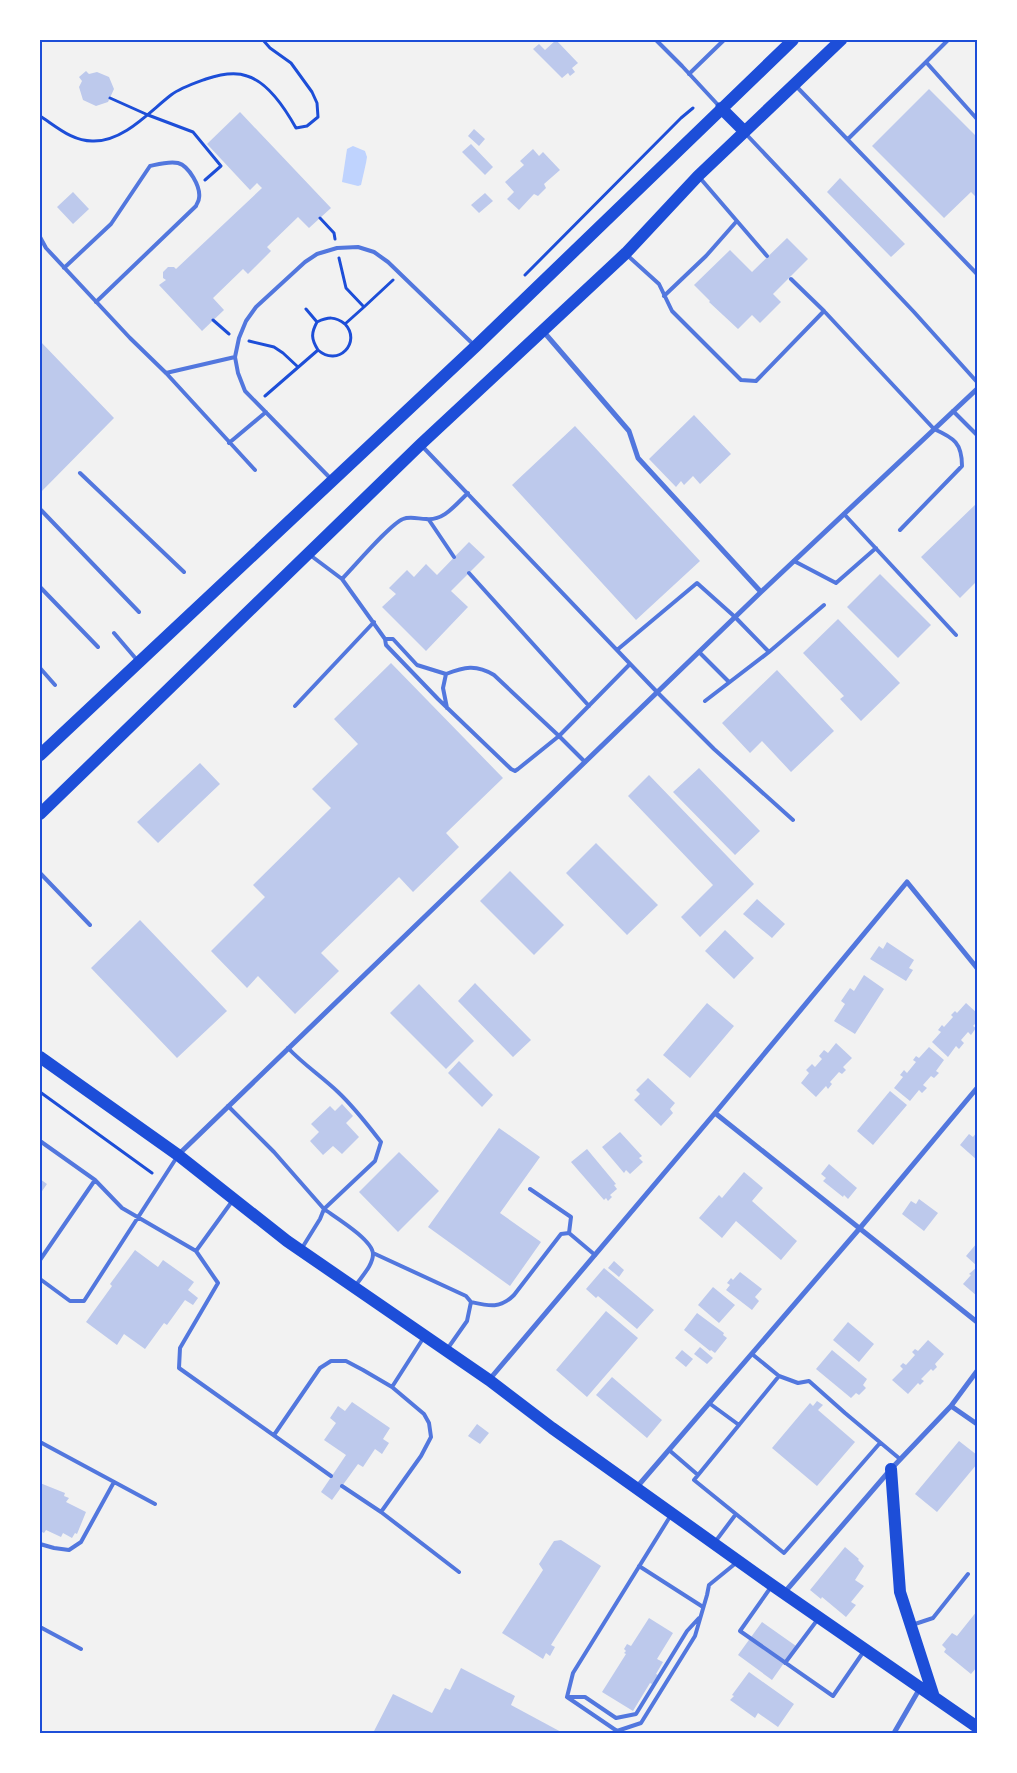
<svg xmlns="http://www.w3.org/2000/svg" width="1017" height="1773" font-family="'PT Sans',sans-serif">
	<style>
		.water { fill: #bfd3fe }
		.building { fill: #bdc9ec }
		.lines { fill: none; stroke-linecap: round; stroke-linejoin: round }
		.path { stroke: #1d4ed8; stroke-width: 3 }
		.service { stroke: #5277de; stroke-width: 4 }
		.minor { stroke: #5277de; stroke-width: 5 }
		.primary { stroke: #1d4ed8; stroke-width: 12 }
		.neatline { fill: none; stroke: #1d4ed8; stroke-width: 2 }
	</style>
	<rect width="100%" height="100%" fill="#f2f2f2"/>
	<!-- water -->
	<path class="water" d="M353,146L365,151L367,157L366,163L361,185L358,186L342,182L347,149Z"/>
	<!-- building -->
	<path class="building" d="M556,40L578,63L572,68L575,72L570,76L568,73L562,78L533,49L539,44L545,50Z
		M86,71L89,74L97,72L109,77L114,89L108,102L96,106L83,100L79,87L82,81L79,77Z
		M929,89L977,137V198L971,192L944,218L872,146Z
		M240,112L331,208L309,228L298,217L267,247L271,251L248,274L243,269L213,298L224,310L202,331L159,285L166,280L163,278V272L168,267H174L176,269L262,188L257,183L250,190L207,144Z
		M474,129L485,139L479,146L468,136Z
		M471,144L493,167L485,175L462,152Z
		M533,149L539,156L543,152L560,170L544,184L546,188L538,196L534,194L519,210L507,199L514,192L505,182L524,165L520,161Z
		M840,178L905,244L891,257L827,192Z
		M73,192L89,209L73,224L57,207Z
		M485,193L493,201L479,213L471,205Z
		M787,238L808,259L773,294L781,302L760,323L752,315L738,329L709,302L710,301L694,285L730,250L752,272Z
		M40,341L114,418L40,493Z
		M694,415L731,454L700,484L693,476L684,485L681,481L676,487L649,459Z
		M575,426L700,561L636,620L512,485Z
		M977,503V581L960,598L921,557Z
		M469,542L485,557L451,591L468,607L426,651L382,607L396,594L389,588L407,570L414,577L426,564L437,575Z
		M880,574L931,625L898,658L847,607Z
		M838,619L900,683L861,721L840,699L844,696L803,653Z
		M391,663L503,778L446,833L459,847L413,892L399,877L321,953L339,971L295,1014L258,976L247,988L211,951L265,897L253,885L331,808L312,789L358,744L334,719Z
		M777,670L834,731L791,772L762,741L750,753L722,723Z
		M200,763L220,784L158,843L137,822Z
		M699,768L760,831L735,855L673,792Z
		M649,775L754,884L700,937L681,917L713,885L628,796Z
		M596,843L658,905L627,935L566,873Z
		M510,871L564,925L534,955L480,901Z
		M757,899L785,924L772,938L743,914Z
		M140,920L227,1011L177,1058L91,968Z
		M725,930L754,958L734,979L705,951Z
		M887,942L914,960L909,968L913,970L906,981L870,959L879,946L883,949Z
		M864,975L884,989L855,1034L834,1021L845,1004L841,1001L850,988L854,991Z
		M475,983L531,1040L513,1057L458,1001Z
		M419,984L474,1041L446,1069L390,1013Z
		M707,1003L734,1026L690,1078L663,1055Z
		M966,1003L977,1013V1022L973,1026L976,1028L971,1035L968,1032L961,1040L964,1043L959,1049L956,1046L948,1057L932,1042L941,1032L938,1030L942,1025L944,1027L953,1017L951,1015L955,1011L957,1013Z
		M836,1043L852,1058L843,1067L846,1070L842,1074L839,1072L830,1082L832,1084L828,1089L826,1086L816,1097L801,1083L809,1073L806,1070L812,1064L815,1067L822,1059L819,1056L824,1050L828,1053Z
		M929,1047L944,1060L936,1071L939,1073L934,1078L931,1076L923,1085L927,1088L922,1093L919,1090L910,1101L894,1088L903,1077L900,1075L904,1070L907,1073L916,1062L913,1060L916,1056L919,1058Z
		M459,1061L493,1095L482,1107L448,1073Z
		M648,1078L675,1103L670,1109L673,1113L661,1126L634,1100L640,1094L636,1090Z
		M890,1091L907,1105L873,1145L857,1131Z
		M342,1104L353,1116L346,1123L359,1137L342,1154L333,1146L323,1155L310,1141L319,1132L311,1124L330,1106L335,1111Z
		M499,1128L540,1157L500,1213L541,1242L510,1286L428,1227Z
		M620,1132L642,1156L639,1158L643,1162L630,1174L626,1170L624,1173L602,1147Z
		M977,1132V1160L960,1145L969,1134L973,1137Z
		M587,1149L616,1184L614,1185L617,1189L610,1195L612,1197L608,1201L606,1198L604,1200L571,1162Z
		M399,1152L439,1191L398,1232L359,1192Z
		M829,1164L857,1188L848,1199L844,1195L843,1197L823,1181L826,1178L821,1174Z
		M744,1172L763,1188L752,1201L797,1241L781,1260L736,1221L722,1238L699,1218L719,1195L722,1198Z
		M40,1179L47,1184L40,1194Z
		M919,1199L938,1213L924,1231L902,1214L911,1201L916,1204Z
		M977,1243V1266L966,1256Z
		M135,1250L158,1267L163,1260L194,1282L188,1290L198,1298L193,1305L185,1300L167,1325L164,1323L145,1349L124,1334L117,1345L86,1322L112,1286L110,1284Z
		M614,1261L624,1270L619,1277L608,1268Z
		M977,1267V1296L963,1284L971,1275L969,1274Z
		M604,1268L654,1310L637,1329L598,1296L596,1298L586,1289Z
		M740,1272L762,1289L755,1297L759,1301L752,1310L726,1290L730,1285L727,1283L731,1278L733,1280Z
		M713,1287L735,1305L719,1323L698,1305Z
		M606,1311L638,1338L587,1397L556,1370Z
		M697,1313L724,1333L723,1335L727,1338L715,1353L711,1350L710,1351L684,1330Z
		M848,1322L874,1344L859,1362L833,1340Z
		M928,1340L944,1354L935,1364L937,1367L933,1371L931,1369L921,1379L924,1381L920,1385L918,1383L908,1394L892,1380L903,1369L900,1366L903,1363L906,1365L915,1355L912,1352L915,1349L918,1351Z
		M700,1347L713,1358L707,1364L694,1354Z
		M682,1350L693,1359L686,1367L675,1358Z
		M832,1350L867,1379L863,1385L866,1388L859,1395L856,1393L851,1398L816,1369Z
		M612,1377L662,1420L647,1438L596,1395Z
		M817,1401L823,1405L818,1410L855,1442L817,1486L772,1448L810,1403L813,1406Z
		M352,1402L390,1428L383,1439L389,1443L382,1454L375,1449L363,1467L358,1464L332,1500L321,1492L346,1455L324,1440L336,1423L330,1418L338,1406L345,1411Z
		M477,1424L489,1433L480,1444L468,1436Z
		M959,1441L977,1455V1464L937,1512L915,1494Z
		M40,1483L65,1493L64,1496L69,1498L66,1502L86,1512L77,1534L75,1533L72,1538L63,1533L61,1537L46,1530L44,1533L40,1531Z
		M561,1540L601,1566L551,1645L555,1647L550,1656L546,1653L543,1659L502,1633L543,1570L539,1564L554,1541Z
		M845,1547L859,1559L858,1560L864,1566L855,1580L864,1586L851,1602L856,1605L846,1617L822,1597L821,1599L810,1590Z
		M977,1611V1667L971,1674L944,1652L946,1649L942,1645L952,1633L957,1636Z
		M649,1618L673,1633L657,1659L663,1662L656,1674L658,1675L652,1684L650,1683L633,1711L602,1692L626,1654L624,1653L626,1651L624,1649L627,1644L631,1646Z
		M762,1622L796,1646L772,1680L738,1655Z
		M461,1668L515,1696L511,1705L563,1733H373L393,1694L432,1713L445,1688L450,1690Z
		M749,1672L794,1704L778,1727L758,1713L755,1718L730,1700L734,1696L732,1695Z"/>
	<g class="lines">
		<!-- path -->
		<path class="path" d="M110,98L148,115L193,132L221,166L205,180
			M40,116C57,127 73,142 94,141C124,141 149,112 171,95C180,88 195,83 206,79C218,75 234,71 247,76C268,82 286,110 296,128L307,126L318,117L317,103L312,92L291,63L270,48L263,40
			M320,218L334,233L335,239
			M525,275L681,118L693,108
			M364,307L393,280
			M306,309L317,322C328,317 335,316 345,324
			M213,320L229,334
			M317,322C311,333 311,339 318,350
			M249,341L274,347L283,353L298,367
			M265,396L318,350C338,368 362,342 345,324L364,307L346,288L339,258
			M40,1092L152,1173"/>
		<!-- service -->
		<path class="service" d="M656,40L682,66L719,106
			M948,40L926,62L977,119
			M689,74L724,40
			M796,86L977,274
			M745,133L914,312L977,382
			M848,139L926,62
			M700,178L767,256
			M40,237L46,248L130,338L166,373L255,470
			M627,255L659,284L672,311L741,380L756,381L824,311
			M64,268L111,224L150,166C159,164 169,161 178,163C189,166 201,187 199,198C199,201 197,203 196,206L96,302
			M791,279L824,311L934,429C954,438 962,443 962,466L900,530
			M664,296L706,256L736,222
			M166,373L235,357
			M953,411L977,435
			M229,443L266,412
			M422,446L657,692L714,749L793,820
			M80,473L184,572
			M332,480L245,391L238,373L235,357L239,338L246,321L256,307L305,262L317,254L337,248L358,247L374,252L388,262L474,345
			M41,510L139,612
			M844,514L956,635
			M429,520L454,557
			M310,555L342,579L385,639L386,645L438,699L511,769L515,771L518,769L559,736L585,762
			M794,561L836,583L876,548
			M469,573L589,706
			M342,579C354,567 390,524 403,519C410,516 419,519 426,519C444,521 455,505 468,493
			M40,587L98,647
			M114,633L137,660
			M385,639H393L417,665L446,674
			M617,650L697,583L735,617L769,652L824,605
			M699,652L729,682
			M40,668L55,685
			M705,701L769,652
			M295,706L374,622
			M447,708L443,688L446,674C464,667 476,664 494,675L559,736L630,664
			M40,873L90,925
			M288,1048C303,1064 321,1076 338,1092C354,1107 367,1124 381,1142L375,1161L324,1209C335,1217 373,1240 373,1254C373,1265 362,1276 356,1285
			M228,1106L274,1152L324,1209L320,1219L302,1248
			M40,1141L95,1180L122,1208L196,1251L218,1283L180,1348L179,1368L331,1476
			M530,1189L571,1217L569,1233
			M569,1233L595,1255
			M196,1251L233,1200
			M373,1253L466,1296L471,1302L467,1321L448,1348
			M40,1260L95,1180
			M40,1279L70,1301H84L177,1157
			M471,1302C489,1306 500,1309 514,1295L561,1234L569,1233
			M752,1354L779,1376
			M392,1387L424,1337
			M709,1403L739,1425
			M274,1435L320,1368L331,1361H346L363,1370L392,1387L424,1414L429,1423L431,1437L421,1456L381,1512
			M40,1442L155,1504
			M880,1443L784,1553L694,1480L779,1376L798,1383L809,1381L845,1413L900,1459
			M669,1450L698,1475
			M342,1486L381,1512L459,1572
			M715,1542L736,1514
			M40,1544L54,1548L69,1550L81,1542L114,1482
			M639,1566L703,1607
			M771,1587L740,1631L833,1696L864,1651
			M912,1625L933,1618L968,1574
			M40,1627L81,1649
			M785,1663L818,1619
			M567,1697L617,1731L641,1723L695,1636L707,1595L709,1585L736,1563
			M567,1697L573,1673L671,1515
			M567,1697H585L616,1718L636,1714L687,1631L699,1618"/>
		<!-- minor -->
		<path class="minor" d="M543,331L629,431L638,458L761,592
			M715,1113L977,1322
			M178,1155L761,592L977,389
			M489,1380L715,1113L907,882L977,968
			M951,1406L977,1424
			M637,1487L860,1228L977,1088
			M784,1593L891,1469L951,1406L977,1371
			M894,1733L920,1688"/>
		<!-- primary -->
		<path class="primary" d="M721,108L744,131
			M40,755L476,346L793,40
			M40,814L421,444L626,253L698,176L841,40
			M40,1057L178,1155L287,1241L489,1380L552,1428L772,1585L977,1727
			M891,1469L900,1592L934,1697"/>
	</g>
	<!-- border -->
	<rect width="1017" height="1773" fill="none" stroke="#ffffff" stroke-width="82"/>
	<rect x="41" y="41" width="935" height="1691" class="neatline"/>
</svg>
